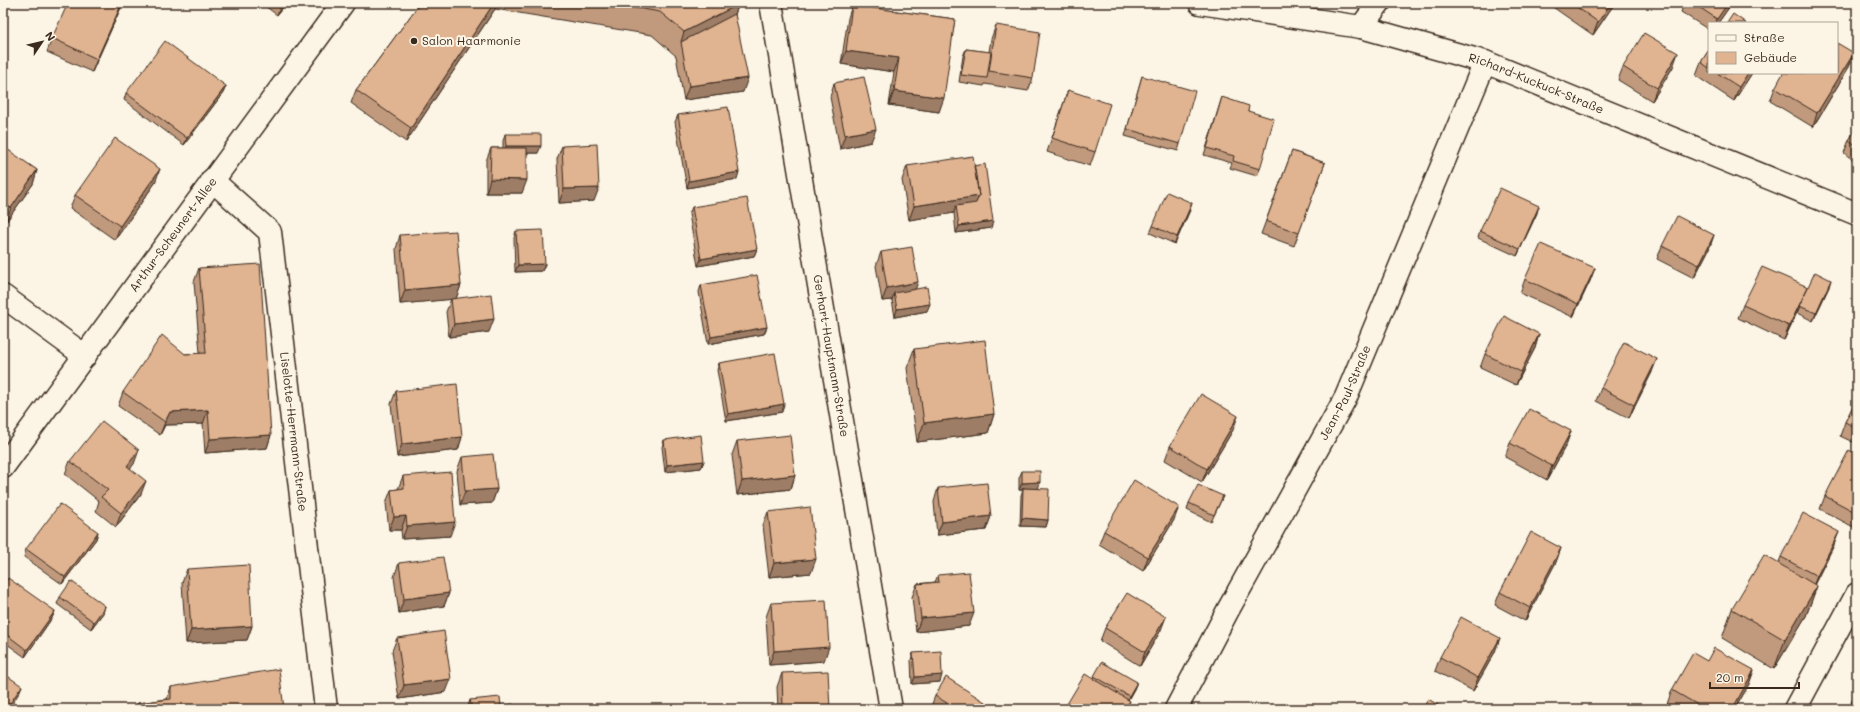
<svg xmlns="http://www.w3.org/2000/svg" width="1860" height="712" font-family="Mali,sans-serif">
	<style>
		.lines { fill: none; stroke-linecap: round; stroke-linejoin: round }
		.minor-casing { stroke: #3b2a1e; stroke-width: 25 }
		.secondary-casing { stroke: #3b2a1e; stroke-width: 25 }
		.minor { stroke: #fcf5e5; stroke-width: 22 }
		.secondary { stroke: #fcf5e5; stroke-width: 22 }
		.wall { fill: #c19a7d; stroke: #3b2a1e }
		.shaded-wall { fill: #9d7d66; stroke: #3b2a1e }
		.building { fill: #e0b391; stroke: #3b2a1e }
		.poi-dot { fill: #3b2a1e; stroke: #fcf5e5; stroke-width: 1.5 }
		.labels { text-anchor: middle; stroke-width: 4; stroke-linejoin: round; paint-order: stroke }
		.poi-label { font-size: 12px; fill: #3b2a1e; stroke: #fcf5e5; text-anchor: start }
		.street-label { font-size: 12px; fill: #3b2a1e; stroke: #fcf5e5 }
	</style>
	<rect width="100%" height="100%" fill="#fcf5e5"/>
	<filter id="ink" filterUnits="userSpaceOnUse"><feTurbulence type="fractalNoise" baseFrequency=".025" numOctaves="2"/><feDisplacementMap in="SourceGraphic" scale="8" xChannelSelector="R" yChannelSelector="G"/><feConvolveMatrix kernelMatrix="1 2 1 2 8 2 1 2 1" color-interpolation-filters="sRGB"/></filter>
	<g filter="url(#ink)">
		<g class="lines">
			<!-- minor casing -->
			<g class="minor-casing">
				<g id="minor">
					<path id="s1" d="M771,3L891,709"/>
					<path id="s2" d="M1200,3L1361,27L1485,62L1857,214"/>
					<path d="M1361,27L1379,3"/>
					<path id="s3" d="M212,180L270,232L326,709"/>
					<path d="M3,296L85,356"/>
					<path id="s4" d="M1176,709L1228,610L1346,397L1485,62"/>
					<path d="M1795,709L1857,594"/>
				</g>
			</g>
			<!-- secondary casing -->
			<g class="secondary-casing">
				<g id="secondary">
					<path id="s5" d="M3,467L343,3"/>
				</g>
			</g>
			<!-- minor -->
			<use href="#minor" class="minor"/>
			<!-- secondary -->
			<use href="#secondary" class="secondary"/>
		</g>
		<!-- wall -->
		<path class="wall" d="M123,3L92,72L47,52L52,38Z
			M261,3H286L277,15Z
			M420,3H738L739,4L735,14L743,92L684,100L676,56L652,35L495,9L406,142L351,103L356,90Z
			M1547,3H1615L1593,35Z
			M1684,3H1730V6L1718,23H1709V30L1681,12Z
			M852,5L955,19L939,112L889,105L894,72L841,64L848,18Z
			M996,25L1033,78L1028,91L985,84L984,86L959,82L963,56L966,49L989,52L991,39Z
			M1709,50V73H1752L1734,101L1696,76L1701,62Z
			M1854,53L1849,67L1813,127L1770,101L1775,88Z
			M1623,67H1673L1652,101L1618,80Z
			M1142,76L1180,144L1178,151L1125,136L1140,83Z
			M834,83L871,142L840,149L830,97Z
			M226,86L223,93L184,145L124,100L126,93Z
			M1068,90L1095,152L1090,166L1047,152Z
			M1222,97L1248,111L1260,169L1257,176L1230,168L1232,163L1204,155Z
			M678,115L737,179L687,188L675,122Z
			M1857,128V163L1844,153L1849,140Z
			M505,134L538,153H527L522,193H486V161L491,148H503V141Z
			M562,146L594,201L559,203L557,159Z
			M3,148L37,170L33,184L6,222L3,220Z
			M1292,151L1325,163L1294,246L1261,234Z
			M907,166H974L991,228L956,233L954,213L909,220L902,180Z
			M155,183L115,240L70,208L75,195Z
			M692,207L757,249L754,256L698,266L689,214Z
			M1190,210L1175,244L1150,233L1153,226Z
			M1537,213L1517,256L1478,238L1480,231Z
			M516,231L545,264L542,271L515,272L514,238Z
			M400,235L461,285L456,298L489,332L449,337L446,312L451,299L400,304L396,249Z
			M1714,235L1709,249L1694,278L1657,259L1662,246Z
			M881,252L916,289L927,311L895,317L892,300L882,301L876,266Z
			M199,268L271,435L267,448L205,453L203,424L165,425L160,435L118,406L123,392L185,354L200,353L194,282Z
			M1595,268L1590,281L1573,317L1520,293L1525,279Z
			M701,285L767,327L764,334L708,344L699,292Z
			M1829,287L1813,321L1797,313L1798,310L1784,340L1738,318L1743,305L1805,294Z
			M1539,334L1535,348L1516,385L1480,368L1485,354Z
			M914,349L994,414L988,433L917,442L907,368Z
			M719,363L782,412L726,421L717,370Z
			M1652,372L1629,418L1596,401L1601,388Z
			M396,391L462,437L458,450L397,457L391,404Z
			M1857,398V444L1840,436L1845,422Z
			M1233,430L1202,482L1165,460L1170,446Z
			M1571,431L1566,445L1547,480L1505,457L1510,443Z
			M664,440L704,461L701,468L665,472L662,447Z
			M737,441L795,475L791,489L737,495L732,455Z
			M1857,455V529L1820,509L1825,496Z
			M462,457L497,489L492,503L460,505L457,471Z
			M70,461L134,464L130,468L141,494L116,527L96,511L99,501L65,474Z
			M1022,471L1038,489L1048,520L1046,527L1020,526L1021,495L1023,490H1019V478Z
			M403,476L450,536L402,539L401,530H389L386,503L391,490L398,489Z
			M938,488L991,516L986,530L937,535L934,502Z
			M1223,496L1220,503L1211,522L1187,510L1189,503Z
			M768,512L811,573L769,577L763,525Z
			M1174,520L1143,571L1099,544L1104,531Z
			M98,532L96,539L62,584L24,557L26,549Z
			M1834,545L1814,585L1817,586L1806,616L1774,669L1722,638L1732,609L1778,564L1781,557Z
			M1561,548L1556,562L1525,621L1495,605L1500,592Z
			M399,563L449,593L444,606L399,613L394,577Z
			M187,569L252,626L247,640L186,643L182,583Z
			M938,575L969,626L916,632L912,597L917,584L935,582Z
			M3,586L55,611L52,618L25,657L3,641Z
			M60,597L105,606L103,613L91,629L57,604Z
			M771,603L824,661L769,665L766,617Z
			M1105,628L1161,630L1140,666L1100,641Z
			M397,638L446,692L399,699L392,651Z
			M1495,652L1473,691L1435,671L1440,657Z
			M913,653L940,682L912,684L911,660Z
			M1707,661L1754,670L1749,684L1735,709H1676L1667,704L1672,690Z
			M782,673L830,709H778L777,687Z
			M1094,676L1137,682L1134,689L1128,700L1130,701L1127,709H1064L1093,679Z
			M171,687L284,709H136L138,703L167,699Z
			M1857,690V709H1849L1853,698Z
			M935,696L987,709H930Z
			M470,700L501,706L513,709H467Z"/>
		<!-- shaded-wall -->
		<path class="shaded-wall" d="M122,3H123L92,72L97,59Z
			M282,3H286L277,15Z
			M494,3H497L495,9L406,142L411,128Z
			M1611,3H1615L1593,35L1598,22Z
			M1728,3H1730V6L1718,23H1716L1717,19Z
			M739,4L730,27L681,42L684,32Z
			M846,51L899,58L894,72L841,64Z
			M1678,53L1673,67L1652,101L1657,88Z
			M1854,53L1849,67L1813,127L1817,113Z
			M1748,73H1752L1734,101L1739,87Z
			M748,78L743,92L684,100L689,86Z
			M226,86L223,93L184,145L187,138Z
			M894,91L944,98L939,112L889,105Z
			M876,129L871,142L840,149L845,135Z
			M506,146H541L538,153H503Z
			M160,169L155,183L115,240L120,226Z
			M37,170L33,184L6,222L11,208Z
			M739,172L737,179L687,188L689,181Z
			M490,179L527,180L522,193H486Z
			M599,188L594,201L559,203L564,189Z
			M979,196L974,210L956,206L954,213L909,220L914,206Z
			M1192,203L1190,210L1175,244L1177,237Z
			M1539,206L1537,213L1517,256L1520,249Z
			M993,221L991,228L956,233L959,226Z
			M1714,235L1709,249L1694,278L1699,265Z
			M757,249L754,256L698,266L701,259Z
			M545,264L542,271L515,272L518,265Z
			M1595,268L1590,281L1573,317L1578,304Z
			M1831,280L1829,287L1813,321L1816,313Z
			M918,282L913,296L894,293L892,300L882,301L887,288Z
			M461,285L456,299L400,304L405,290Z
			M1808,287L1803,300L1784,340L1789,326Z
			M930,304L927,311L895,317L897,309Z
			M494,319L489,332L449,337L454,324Z
			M767,327L764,334L708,344L711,337Z
			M1539,334L1535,348L1516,385L1521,372Z
			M1657,359L1652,372L1629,418L1634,405Z
			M784,404L782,412L726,421L728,414Z
			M208,410L203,424L165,425L160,435L165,422L170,412Z
			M994,414L988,433L917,442L924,423Z
			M1238,416L1233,430L1202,482L1207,469Z
			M1571,431L1566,445L1547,480L1552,466Z
			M271,435L267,448L205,453L210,439Z
			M462,437L458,450L397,457L402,444Z
			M139,450L134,464L122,479L127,466Z
			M704,461L701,468L665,472L667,465Z
			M795,475L791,489L737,495L742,481Z
			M146,481L141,494L116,527L121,513Z
			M1040,482L1038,490L1023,488V490H1019L1022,483Z
			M497,489L492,503L460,505L465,491Z
			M1179,507L1174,520L1143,571L1148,557Z
			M406,516L401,530H389L394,517Z
			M991,516L986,530L937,535L942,522Z
			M1022,518L1048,520L1046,527L1020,526Z
			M455,522L450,536L402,539L407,526Z
			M98,532L96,539L62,584L65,577Z
			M1839,532L1834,545L1812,589L1817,576Z
			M1561,548L1556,562L1525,621L1530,608Z
			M816,559L811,573L769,577L774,563Z
			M1817,586L1806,616L1774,669L1785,640Z
			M449,593L444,606L399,613L404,599Z
			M105,606L103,613L91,629L94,622Z
			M55,611L52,618L25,657L27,650Z
			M974,613L969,626L916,632L921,618Z
			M1166,617L1161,630L1140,666L1145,652Z
			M252,626L247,640L186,643L191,630Z
			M1500,638L1495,652L1473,691L1478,678Z
			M829,647L824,661L769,665L774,651Z
			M1754,670L1749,684L1735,709H1732Z
			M942,675L940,682L912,684L915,677Z
			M451,679L446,692L399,699L404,685Z
			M1137,682L1134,689L1126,703L1129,696Z
			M22,686L19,693L9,709H6Z"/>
		<!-- building -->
		<path class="building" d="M68,3H122L97,59L52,38Z
			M420,3H494L411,128L356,90Z
			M609,3H738L739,4L684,32L660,12Z
			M1571,3H1611L1598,22Z
			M1693,3H1728L1717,19Z
			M852,5L955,19L944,98L894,91L899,58L846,51Z
			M735,14L748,78L689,86L681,42Z
			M1733,14L1746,23H1727Z
			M996,25L1040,32L1033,78L989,71Z
			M1644,33L1678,53L1657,88L1623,67Z
			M165,41L226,86L187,138L126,93Z
			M1837,43L1854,53L1817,113L1775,88L1783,73H1837Z
			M966,49L991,52L987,78L961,75Z
			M1709,50V68L1701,62Z
			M1717,73H1748L1739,87Z
			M1142,76L1195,91L1180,144L1127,129Z
			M864,77L876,129L845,135L834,83Z
			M1068,90L1110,104L1095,152L1052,138Z
			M1222,97L1249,106L1248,111L1274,119L1260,169L1233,161L1234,156L1207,148Z
			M728,107L739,172L689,181L678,115Z
			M1857,128V146L1849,140Z
			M505,134H541V146H506Z
			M115,138L160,169L120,226L75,195Z
			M597,144L599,188L564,189L562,146Z
			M4,147L37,170L11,208L3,203V148Z
			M491,148H527V180L490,179Z
			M1292,151L1325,163L1299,233L1266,221Z
			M973,156L979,196L914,206L907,166Z
			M985,164L993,221L959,226L956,206L976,203L979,196L974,166Z
			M1500,188L1539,206L1520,249L1480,231Z
			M1167,192L1192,203L1177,237L1153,226Z
			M747,198L757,249L701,259L692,207Z
			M1677,216L1714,235L1699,265L1662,246Z
			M543,230L545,264L518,265L516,231Z
			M456,231L461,285L405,290L400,235Z
			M1541,244L1595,268L1578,304L1525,279Z
			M912,247L918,282L887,288L881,252Z
			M260,264L271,435L210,439L208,410L170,412L165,422L123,392L162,335L185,354L206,353L199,268Z
			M1762,267L1808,287L1789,326L1743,305Z
			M1815,272L1831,280L1816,313L1799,306Z
			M757,275L767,327L711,337L701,285Z
			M927,287L930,304L897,309L894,293Z
			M491,294L494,319L454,324L451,299Z
			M1504,316L1539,334L1521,372L1485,354Z
			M985,340L994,414L924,423L914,349Z
			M1624,342L1657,359L1634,405L1601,388Z
			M775,353L784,404L728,414L719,363Z
			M457,384L462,437L402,444L396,391Z
			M1201,394L1238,416L1207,469L1170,446Z
			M1857,398V428L1845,422Z
			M1529,409L1571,431L1552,466L1510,443Z
			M102,421L139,450L127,466L146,481L121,513L101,497L108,490L70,461Z
			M701,435L704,461L667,465L664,440Z
			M790,435L795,475L742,481L737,441Z
			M1849,450L1857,455V513L1825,496Z
			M493,454L497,489L465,491L462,457Z
			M1022,471H1040V482L1022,483Z
			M451,472L455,522L407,526L406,516L394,517L391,490L404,488L403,476Z
			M1134,480L1179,507L1148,557L1104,531Z
			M987,483L991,516L942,522L938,488Z
			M1198,485L1223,496L1214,515L1189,503Z
			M1023,488L1049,489L1048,520L1022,518Z
			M60,504L98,532L65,577L26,549Z
			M810,507L816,559L774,563L768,512Z
			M1803,513L1839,532L1817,576L1781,557Z
			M1531,532L1561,548L1530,608L1500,592Z
			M1764,555L1817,586L1785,640L1732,609Z
			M443,557L449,593L404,599L399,563Z
			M249,565L252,626L191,630L187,569Z
			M969,572L974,613L921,618L917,584L939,582L938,575Z
			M8,578L55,611L27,650L3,632V586Z
			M71,581L105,606L94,622L60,597Z
			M1127,593L1166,617L1145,652L1105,628Z
			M826,600L829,647L774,651L771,603Z
			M1461,617L1500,638L1478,678L1440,657Z
			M444,631L451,679L404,685L397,638Z
			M1714,648L1754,670L1733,708L1727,705L1724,709H1705L1672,690L1693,653L1707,661Z
			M941,651L942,675L915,677L913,653Z
			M1102,662L1137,682L1129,696L1094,676Z
			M279,669L284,709H139L138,703L171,699V687Z
			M828,671L830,709H783L782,673Z
			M3,673L22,686L6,709H3Z
			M1085,674L1130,701L1125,709H1064Z
			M946,677L988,704L985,709H943L947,703L935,696Z
			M1857,690V701L1853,698Z
			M500,697L501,706L513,704V709H472L470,700Z
			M1428,699L1445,709H1423Z"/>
	</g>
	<!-- markers -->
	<circle class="poi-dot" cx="414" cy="41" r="4"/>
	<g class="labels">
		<!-- poi labels -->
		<g class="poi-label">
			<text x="422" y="45">Salon Haarmonie</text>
		</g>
		<!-- street labels -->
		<g class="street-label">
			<text dy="4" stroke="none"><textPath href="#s2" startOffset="347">Richard-Kuckuck-Straße</textPath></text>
			<text dy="4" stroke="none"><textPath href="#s5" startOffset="288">Arthur-Scheunert-Allee</textPath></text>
			<text dy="4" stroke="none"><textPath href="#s1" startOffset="358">Gerhart-Hauptmann-Straße</textPath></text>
			<text dy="4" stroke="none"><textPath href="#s4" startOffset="359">Jean-Paul-Straße</textPath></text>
			<text dy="4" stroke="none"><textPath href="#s3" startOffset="279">Liselotte-Herrmann-Straße</textPath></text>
		</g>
	</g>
	<!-- margin -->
	<rect width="1860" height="712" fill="none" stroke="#fcf5e5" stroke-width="16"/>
	<rect x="8" y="8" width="1844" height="696" fill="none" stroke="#3b2a1e" stroke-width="1.5" filter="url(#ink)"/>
	<!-- legend -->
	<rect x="1708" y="22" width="130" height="52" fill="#fcf5e5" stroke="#afa495"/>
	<rect x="1716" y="35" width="20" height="6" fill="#fcf5e5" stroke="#afa495"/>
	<text x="1744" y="42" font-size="12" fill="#3b2a1e">Straße</text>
	<rect x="1716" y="52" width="20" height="12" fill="#e0b391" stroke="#afa495"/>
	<text x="1744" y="62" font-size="12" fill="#3b2a1e">Gebäude</text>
	<!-- north arrow -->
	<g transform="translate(42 42) rotate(55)" stroke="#fcf5e5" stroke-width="3" paint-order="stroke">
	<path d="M0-3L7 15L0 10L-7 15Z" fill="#3b2a1e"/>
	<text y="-6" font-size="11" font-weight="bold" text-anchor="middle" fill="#3b2a1e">N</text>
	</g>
	<!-- scale -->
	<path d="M1710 682v6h89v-6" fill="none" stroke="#3b2a1e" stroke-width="2"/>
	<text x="1716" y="682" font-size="12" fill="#3b2a1e" stroke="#fcf5e5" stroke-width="3" paint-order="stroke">20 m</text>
</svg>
